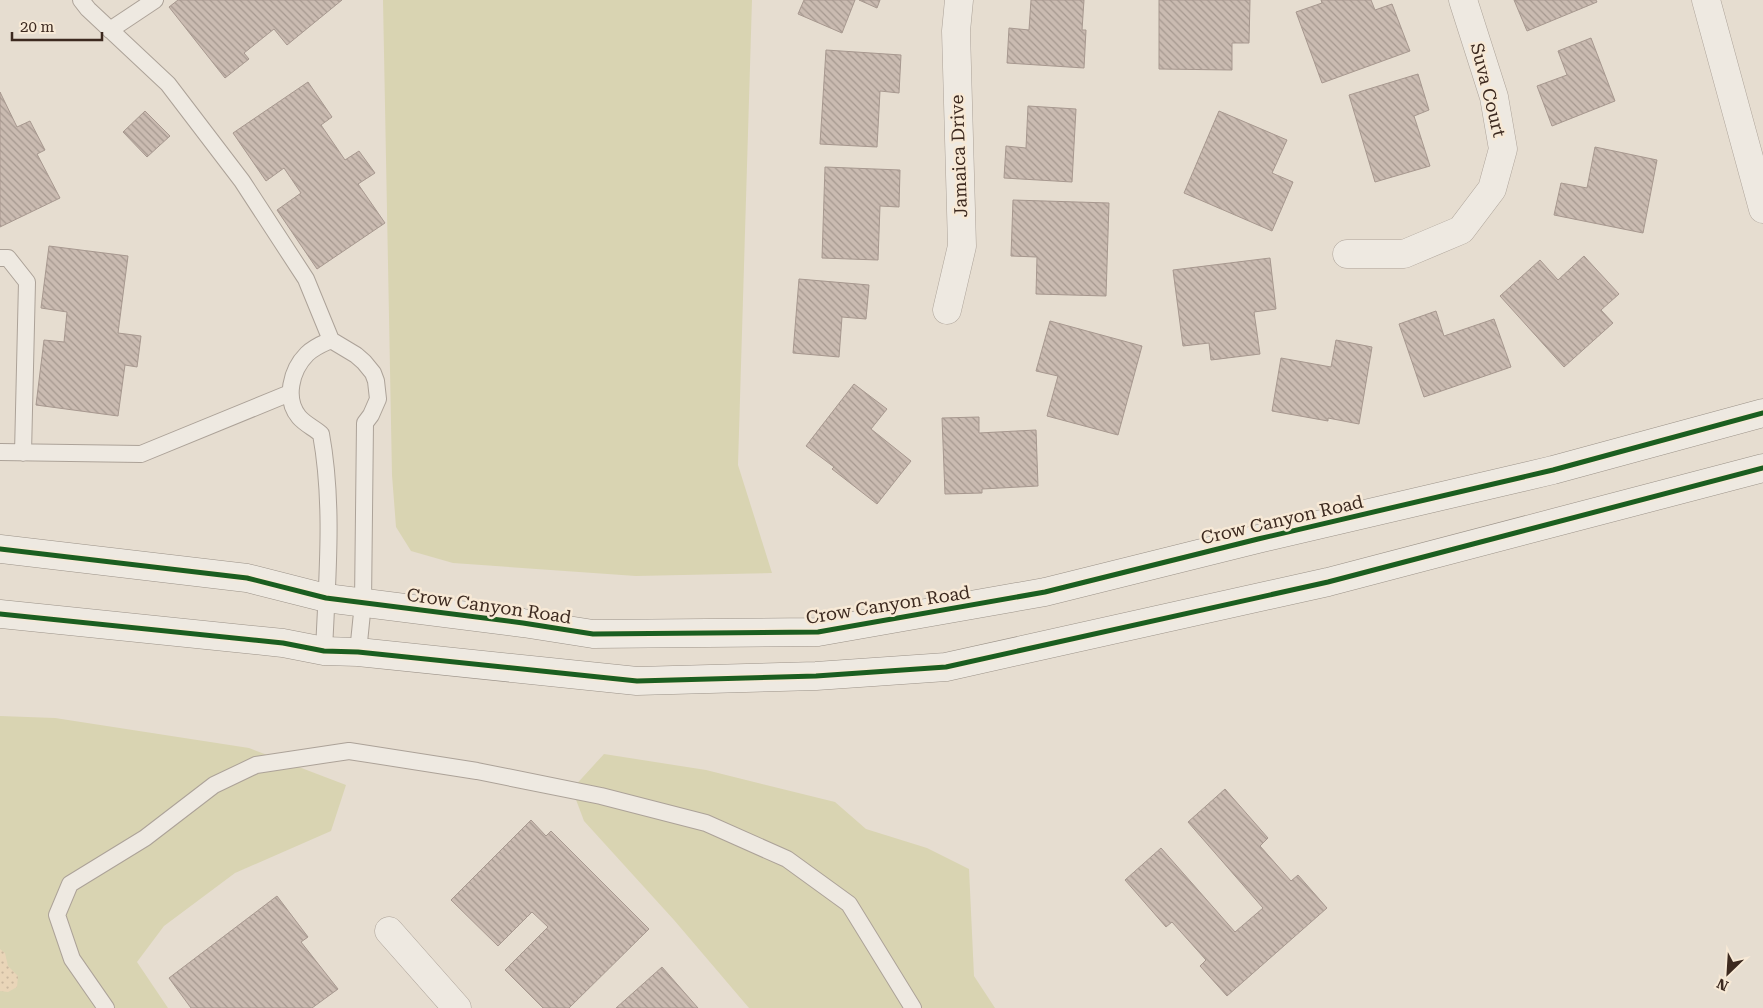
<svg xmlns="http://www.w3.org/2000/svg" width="1763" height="1008" font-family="'Roboto Serif',serif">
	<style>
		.green { fill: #d9d4b2 }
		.sand { fill: url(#sand-dots) }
		.building { fill: url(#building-back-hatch); stroke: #a7988f }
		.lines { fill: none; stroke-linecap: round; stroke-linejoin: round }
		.lane-casing { stroke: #aca298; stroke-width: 18 }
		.street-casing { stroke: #aca298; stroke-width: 29 }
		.secondary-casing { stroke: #9b9288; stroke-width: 29 }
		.lane { stroke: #eee9e1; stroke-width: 16 }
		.street { stroke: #eee9e1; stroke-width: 28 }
		.secondary { stroke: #eee9e1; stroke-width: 28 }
		.cycleway-casing { stroke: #f7e9d6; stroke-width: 8 }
		.cycleway { stroke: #1b5e20; stroke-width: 5 }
		.labels { text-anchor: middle; stroke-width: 5; stroke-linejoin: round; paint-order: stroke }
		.street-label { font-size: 18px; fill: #3c291f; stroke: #f7e9d6 }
	</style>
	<defs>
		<pattern id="sand-dots" width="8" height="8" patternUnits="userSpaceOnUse" patternTransform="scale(1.25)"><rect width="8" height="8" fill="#e9d5b8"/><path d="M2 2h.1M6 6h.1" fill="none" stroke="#c9b79e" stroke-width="1.8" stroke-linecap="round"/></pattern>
		<pattern id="building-back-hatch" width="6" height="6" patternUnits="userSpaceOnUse" patternTransform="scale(1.25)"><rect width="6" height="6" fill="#cabbb1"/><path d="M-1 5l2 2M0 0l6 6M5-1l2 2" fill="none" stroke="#a5988f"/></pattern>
	</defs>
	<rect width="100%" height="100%" fill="#e6ddd0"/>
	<!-- green -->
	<path class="green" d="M383,0H752L738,465L772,573L636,576L453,563L411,551L396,527L392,475Z
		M0,716L55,718L249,748L346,785L331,831L235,873L164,926L137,962L168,1008H0Z
		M604,754L706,770L835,802L866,829L927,848L969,869L974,976L995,1008H749L674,920L584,821L572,789Z"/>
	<!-- sand -->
	<path class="sand" d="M0,949L5,953L8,966L18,976L17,987L8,992L0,991Z"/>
	<!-- building -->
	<path class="building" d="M178,0H342L287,45L274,29L244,53L249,59L225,78L169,7Z
		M804,0H855L842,33L798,14Z
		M859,0H880L877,8Z
		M1031,0H1084L1082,30H1086L1084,68L1007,63L1009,28L1029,30Z
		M1159,0H1250L1249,43H1232V70L1159,69Z
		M1321,0H1371L1375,10L1392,4L1410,51L1322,83L1296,12L1322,3Z
		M1514,0H1596L1597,2L1527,31Z
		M1591,38L1615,101L1552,126L1537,86L1567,75L1558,51Z
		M826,50L901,55L899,93L880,91L877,147L820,144Z
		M1418,74L1429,110L1414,116L1430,166L1375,182L1349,95Z
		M308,82L332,117L321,125L345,160L359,151L375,173L358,184L385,223L317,269L277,210L301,193L284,168L266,181L233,133Z
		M0,92L17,127L30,121L45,150L37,154L60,198L0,227Z
		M1028,106L1076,109L1072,182L1004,178L1006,146L1026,148Z
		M145,111L170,136L147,157L123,132Z
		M1219,111L1287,140L1272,173L1293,182L1272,231L1184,193Z
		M1595,147L1657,160L1643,233L1554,215L1561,183L1587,188Z
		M825,167L900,170L899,207L880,206L878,260L822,258Z
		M1013,200L1109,203L1106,296L1036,294L1037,257L1011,256Z
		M49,246L128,256L118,333L141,336L137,367L125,365L118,416L36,405L44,340L64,342L67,312L41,308Z
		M1584,256L1619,294L1601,310L1613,323L1564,367L1500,296L1540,260L1558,280Z
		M1270,258L1276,309L1254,312L1260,354L1211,360L1209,343L1183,346L1173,270Z
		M799,279L869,285L866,319L842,317L839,357L793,353Z
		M1436,311L1444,336L1494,319L1511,367L1424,397L1399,324Z
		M1050,321L1142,346L1118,435L1047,416L1058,376L1036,371Z
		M1336,340L1372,347L1359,424L1328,418V421L1272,411L1281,358L1331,367Z
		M854,384L887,409L871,429L911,461L877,504L832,469L834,467L806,446Z
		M979,417V433L1036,430L1038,486L982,489V493L945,494L942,418Z
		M1225,789L1268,838L1260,846L1291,881L1298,875L1327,908L1227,996L1200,966L1206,960L1172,922L1166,927L1125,880L1161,848L1235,932L1263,908L1188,822Z
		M531,820L546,836L551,831L649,929L569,1008H543L505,970L548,927L532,912L498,946L451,900Z
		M277,896L308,937L301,942L338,989L312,1008H191L169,978Z
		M662,967L698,1008H616Z"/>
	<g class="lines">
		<!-- lane casing -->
		<g class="lane-casing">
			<path id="lane" d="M81,0L88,9L168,84L242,181L306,279L331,340L356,355L364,362L373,373L376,381L378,399L371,415L365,423L363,603L358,652
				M110,30L155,0
				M0,258H8L27,282L23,453
				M0,452L141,454L290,393
				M324,651C327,579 334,505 321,434C314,428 305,424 299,417C284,399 291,370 307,354C314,347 322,344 331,340
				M106,1008L72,959L57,915L70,884L145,838L214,785L256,765L349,751L477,771L601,796L706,823L787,859L849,904L913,1008"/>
		</g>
		<!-- street casing -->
		<g class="street-casing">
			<path id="street" d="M1706,0L1763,209
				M1347,254H1404L1461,230L1492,189L1503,149L1494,97L1463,0
				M947,310L962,246L956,31L959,0
				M389,931L457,1008"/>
		</g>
		<!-- secondary casing -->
		<g class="secondary-casing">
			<path id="secondary" d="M0,549L247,578L326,598L523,623L593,634L818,632L1045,592L1258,539L1553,470L1763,413
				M0,614L283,643L324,651L358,652L637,681L816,676L946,667L1328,582L1763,468"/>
		</g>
		<!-- lane -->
		<use href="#lane" class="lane"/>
		<!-- street -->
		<use href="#street" class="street"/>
		<!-- secondary -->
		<use href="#secondary" class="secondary"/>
		<!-- cycleway casing -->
		<g class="cycleway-casing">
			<path id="cycleway" d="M0,549L247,578L326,598L523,623L593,634L818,632L1045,592L1258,539L1553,470L1763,413
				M0,614L283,643L324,651L358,652L637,681L816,676L946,667L1328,582L1763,468"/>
		</g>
		<!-- cycleway -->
		<use href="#cycleway" class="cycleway"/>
	</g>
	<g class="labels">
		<!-- street labels -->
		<g class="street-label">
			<text transform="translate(1488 90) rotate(76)" y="6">Suva Court</text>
			<text transform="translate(959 156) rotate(-92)" y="6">Jamaica Drive</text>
			<text transform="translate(1282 520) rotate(-13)" y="6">Crow Canyon Road</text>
			<text transform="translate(888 605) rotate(-9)" y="6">Crow Canyon Road</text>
			<text transform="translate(489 606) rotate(8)" y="6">Crow Canyon Road</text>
		</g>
	</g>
	<!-- north arrow -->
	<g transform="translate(1728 973) rotate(205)" stroke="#f7e9d6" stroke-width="4" paint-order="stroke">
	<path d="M0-4L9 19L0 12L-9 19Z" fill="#3c291f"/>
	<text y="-8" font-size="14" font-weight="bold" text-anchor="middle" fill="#3c291f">N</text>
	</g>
	<!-- scale -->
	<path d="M12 32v8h90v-8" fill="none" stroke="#3c291f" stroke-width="2.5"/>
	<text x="20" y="32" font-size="15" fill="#3c291f" stroke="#f7e9d6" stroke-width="4" paint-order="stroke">20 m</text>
</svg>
